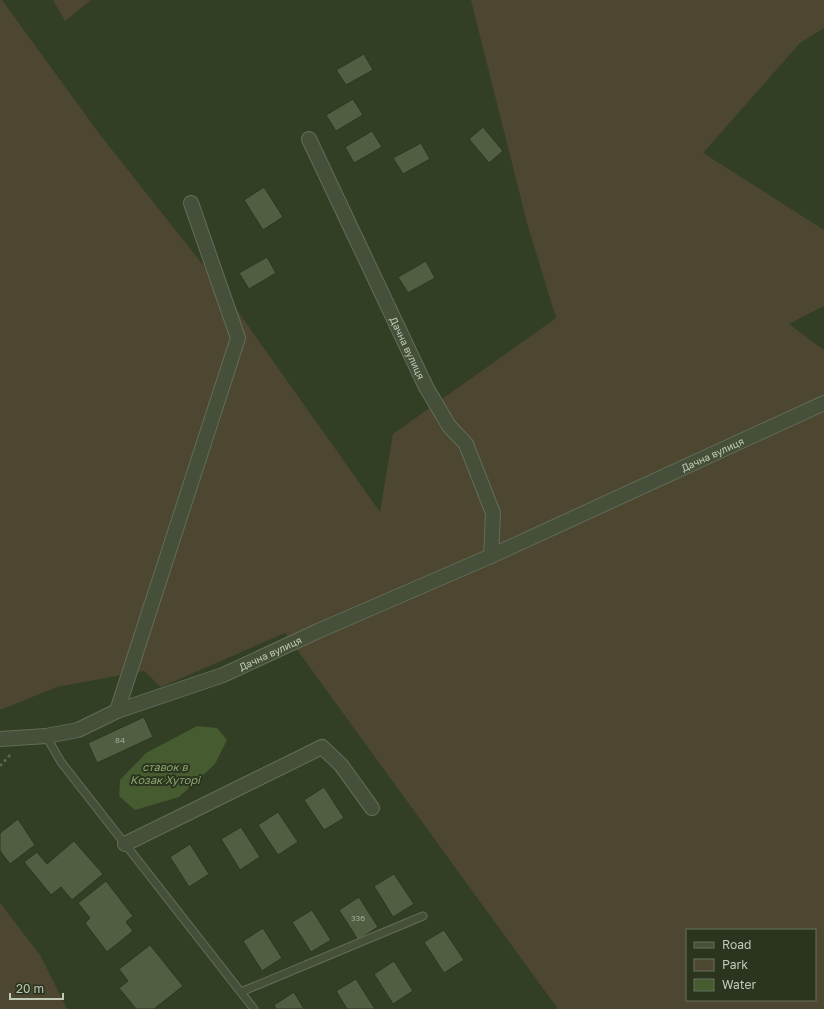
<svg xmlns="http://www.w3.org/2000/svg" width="824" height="1009" font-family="'Golos Text',sans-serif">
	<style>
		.green { fill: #4d4731; fill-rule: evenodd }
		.water { fill: #465b30 }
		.building { fill: #515e41; stroke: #2c3620 }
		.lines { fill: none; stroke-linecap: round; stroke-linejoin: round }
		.lane-casing { stroke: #626d57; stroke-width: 9 }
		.street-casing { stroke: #626d57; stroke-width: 16 }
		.path { stroke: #64654e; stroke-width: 2.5; stroke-dasharray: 3 3; stroke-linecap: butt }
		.lane { stroke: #454f39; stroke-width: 7 }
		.street { stroke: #454f39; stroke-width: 14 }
		.labels { text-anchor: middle; stroke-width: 4; stroke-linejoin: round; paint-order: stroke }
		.number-label { font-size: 8px; fill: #a4af99 }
		.street-label { font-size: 10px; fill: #bfcab6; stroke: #2a341e }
		.water-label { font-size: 11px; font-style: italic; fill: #8da86f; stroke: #2a341e }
	</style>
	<rect width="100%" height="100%" fill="#333f25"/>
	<!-- green -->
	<path class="green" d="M0,0H2L101,136L222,289L380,512L393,434L556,318L527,223L471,0H824V28L800,43L703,153L824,230V306L789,324L824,350V1009H558L285,633L161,687L144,671L57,687L0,710ZM687,930H815V1000H687Z
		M53,0H91L65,21Z
		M0,903L40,955L67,1009H0Z"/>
	<!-- water -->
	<path class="water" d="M197,726L217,728L227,740L215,764L179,797L135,810L119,796L120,780L146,753Z"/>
	<!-- building -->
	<path class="building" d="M364,54L373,70L346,85L336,70Z
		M353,99L363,115L336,131L326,115Z
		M483,127L503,151L489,163L469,139Z
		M372,131L382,147L354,163L345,147Z
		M421,143L430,159L403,174L393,158Z
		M264,187L283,217L263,230L244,200Z
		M267,257L276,273L249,289L239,273Z
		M426,261L435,278L408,293L398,277Z
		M144,717L153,737L97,763L88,743Z
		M324,787L344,818L324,830L304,800Z
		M278,812L298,842L278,855L258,825Z
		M18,819L35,845L10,864L0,851V833Z
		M241,827L260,857L240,870L221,839Z
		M74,841L103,874L72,900L61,887L51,895L24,862L37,852L47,864Z
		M190,844L209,874L189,887L170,857Z
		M394,874L414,904L393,917L374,886Z
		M106,881L133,916L126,922L133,931L107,952L85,923L90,918L78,903Z
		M359,897L378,927L358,940L339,910Z
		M312,910L331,940L311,952L292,922Z
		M263,928L282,958L262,971L243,941Z
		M444,930L464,960L444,973L424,942Z
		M150,945L183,986L154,1009H136L119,988L128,981L119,969Z
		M394,961L413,991L393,1004L374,974Z
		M356,979L375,1009H347L336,991Z
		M294,992L304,1009H276L274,1005Z"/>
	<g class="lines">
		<!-- lane casing -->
		<g class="lane-casing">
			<path id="lane" d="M46,736L61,762L254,1009
				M241,992L423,916"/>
		</g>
		<!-- street casing -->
		<g class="street-casing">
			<g id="street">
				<path id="s1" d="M309,139L426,387L449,426L466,444L493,513L491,556"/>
				<path d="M117,711L238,338L191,203"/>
				<path id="s2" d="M0,739L46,736L78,730L117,711L223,675L318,631L491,556L824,403"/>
				<path d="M125,844L322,747L341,765L372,808"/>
			</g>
		</g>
		<!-- path -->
		<path class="path" d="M0,766L11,754"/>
		<!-- lane -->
		<use href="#lane" class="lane"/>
		<!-- street -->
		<use href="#street" class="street"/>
	</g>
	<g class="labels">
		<!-- number labels -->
		<g class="number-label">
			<text x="120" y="743">84</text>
			<text x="358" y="921">33б</text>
		</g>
		<!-- street labels -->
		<g class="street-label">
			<text dy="4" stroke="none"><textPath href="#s1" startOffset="231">Дачна вулиця</textPath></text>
			<text dy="4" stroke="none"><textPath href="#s2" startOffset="771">Дачна вулиця</textPath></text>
			<text dy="4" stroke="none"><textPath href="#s2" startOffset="286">Дачна вулиця</textPath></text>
		</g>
		<!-- water labels -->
		<g class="water-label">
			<text x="165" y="771">ставок в<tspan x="165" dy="13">Козак Хуторі</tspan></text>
		</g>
	</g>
	<!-- legend -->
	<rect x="686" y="929" width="130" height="72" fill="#2a341e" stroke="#66705b"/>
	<rect x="694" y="942" width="20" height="6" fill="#454f39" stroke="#66705b"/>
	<text x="722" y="949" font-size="12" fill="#bfcab6">Road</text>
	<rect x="694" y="959" width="20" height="12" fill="#4d4731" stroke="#66705b"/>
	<text x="722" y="969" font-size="12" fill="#bfcab6">Park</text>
	<rect x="694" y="979" width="20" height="12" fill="#465b30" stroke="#66705b"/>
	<text x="722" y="989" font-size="12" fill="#bfcab6">Water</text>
	<!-- scale -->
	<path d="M10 993v6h53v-6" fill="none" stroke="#bfcab6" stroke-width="2"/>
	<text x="16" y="993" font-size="12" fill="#bfcab6" stroke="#2a341e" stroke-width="3" paint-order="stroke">20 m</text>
</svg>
